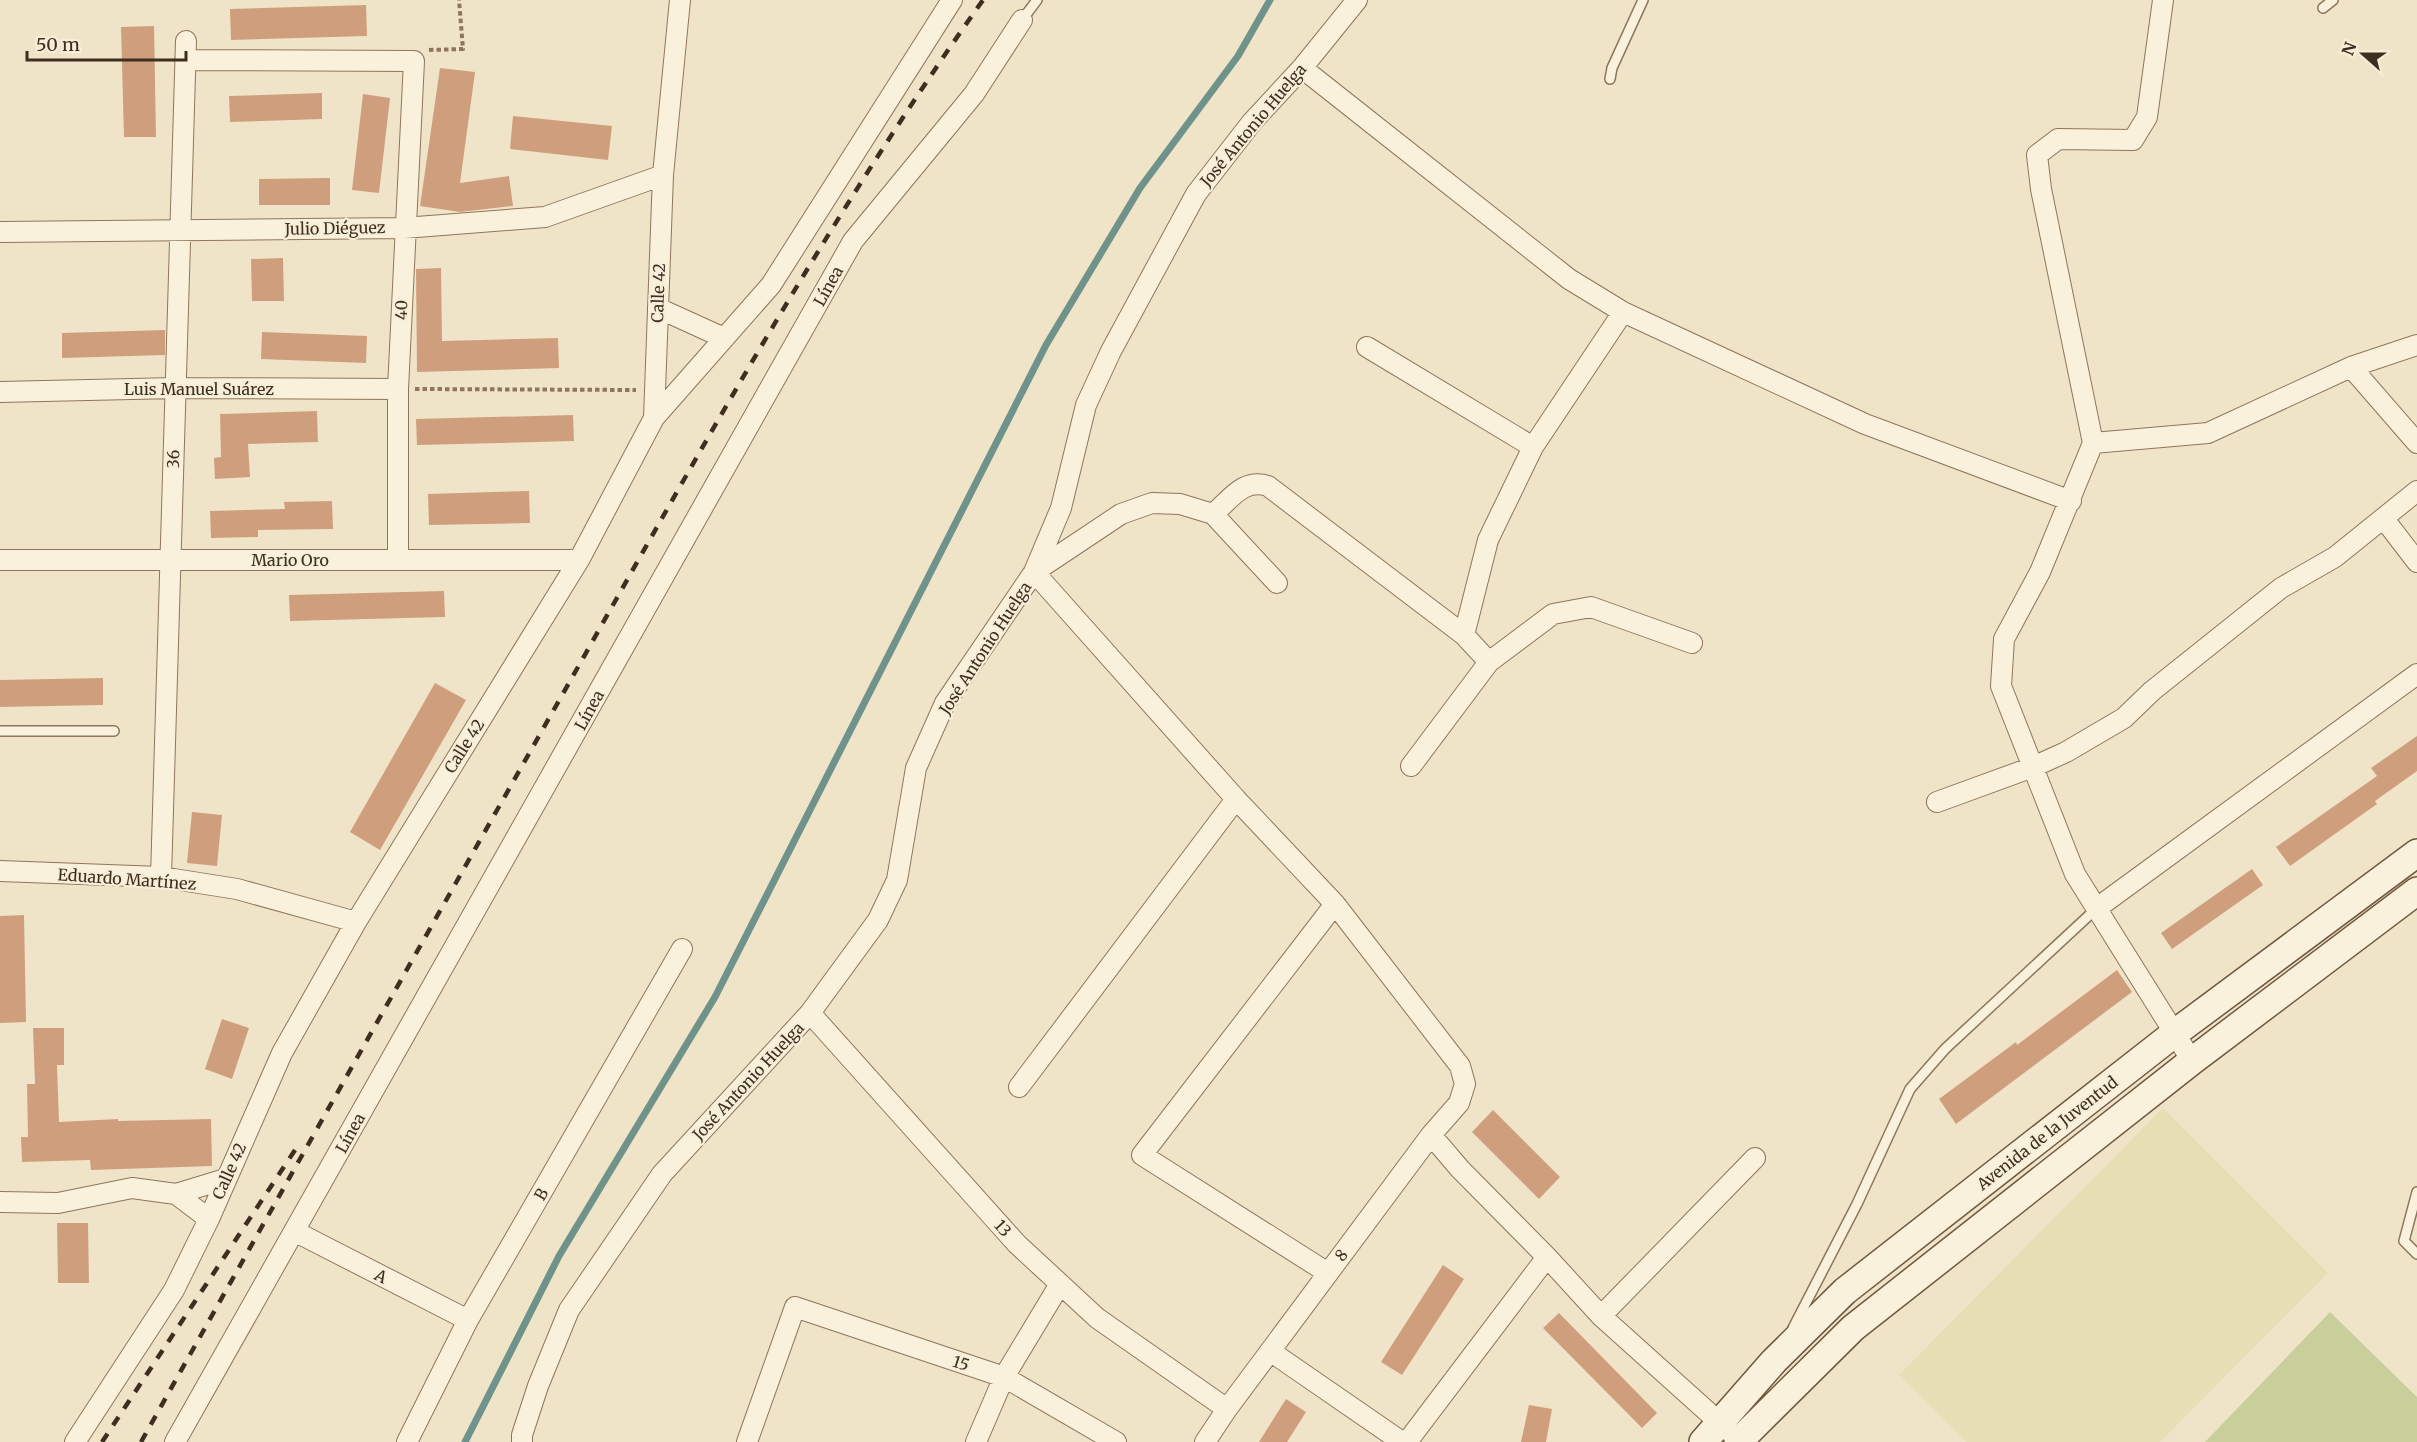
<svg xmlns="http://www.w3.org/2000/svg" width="2417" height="1442" font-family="Merriweather,serif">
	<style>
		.farmland { fill: #e6deb5 }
		.green { fill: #c9cf9b }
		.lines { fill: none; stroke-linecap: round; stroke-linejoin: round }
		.stream { stroke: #6f938a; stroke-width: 7 }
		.building { fill: #cf9f7d }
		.service-casing { stroke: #8d765c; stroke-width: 12 }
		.minor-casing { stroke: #8d765c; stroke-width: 22 }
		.secondary-casing { stroke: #6f573f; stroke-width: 30 }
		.path { stroke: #8d765c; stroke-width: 4; stroke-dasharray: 4.5 3; stroke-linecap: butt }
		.service { stroke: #faf1dc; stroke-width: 9 }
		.minor { stroke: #faf1dc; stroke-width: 20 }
		.secondary { stroke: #faf1dc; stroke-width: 27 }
		.rail { stroke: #3d2e20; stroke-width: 4.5; stroke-dasharray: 10 10; stroke-linecap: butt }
		.labels { text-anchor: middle; stroke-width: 4.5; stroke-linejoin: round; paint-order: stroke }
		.street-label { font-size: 16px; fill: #3d2e20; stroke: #f7eed8 }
	</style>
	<rect width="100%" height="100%" fill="#f0e4c8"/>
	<!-- farmland -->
	<path class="farmland" d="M2163,1108L2328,1273L2160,1442H1966L1899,1375Z"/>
	<!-- green -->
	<path class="green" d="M2330,1312L2417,1397V1442H2205Z"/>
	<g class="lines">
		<!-- stream -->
		<path class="stream" d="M465,1442L559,1256L715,997L1046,345L1140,188L1238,56L1270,0"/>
	</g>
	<!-- building -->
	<path class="building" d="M366,5L367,36L231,40L230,9Z
		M154,26L156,137H124L121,27Z
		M440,68L475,72L460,183L509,176L513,206L460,212L420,206Z
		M322,93V119L230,122L229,96Z
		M363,94L390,98L379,193L352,190Z
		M513,116L612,126L608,160L510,149Z
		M330,178V205H259V179Z
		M283,258L284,301H252L251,259Z
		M441,268L442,341L558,338L559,368L417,372L416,269Z
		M165,330V355L62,358V333Z
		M262,332L367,336L366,363L261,359Z
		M317,411L318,442L248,444L250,477L215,479L214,458L221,457L220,414Z
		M573,415L574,441L417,445L416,419Z
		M529,491L530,523L429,525L428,494Z
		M332,501L333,529L258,530V537L211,538L210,511L285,509L284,502Z
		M444,591L445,617L290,621L289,595Z
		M103,678V705L0,707V680Z
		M435,683L466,700L380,850L350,832Z
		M2417,736V771L2375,801L2377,804L2290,866L2276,847L2377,776L2371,768Z
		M192,812L222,815L217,866L187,863Z
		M2252,869L2263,885L2172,949L2161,933Z
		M24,915L26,1022L0,1023V916Z
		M2117,970L2132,992L1956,1124L1939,1099L2016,1042L2017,1045Z
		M222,1019L249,1028L232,1079L205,1069Z
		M33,1028H64V1065H57L59,1122L118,1119V1121L211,1119L212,1166L91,1170L90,1160L22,1162L21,1137H28L27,1084H35Z
		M1493,1110L1560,1177L1539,1199L1472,1132Z
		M57,1223H88L89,1283H58Z
		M1443,1265L1464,1279L1402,1375L1381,1362Z
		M1559,1313L1657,1413L1642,1428L1543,1328Z
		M1286,1399L1306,1412L1287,1442H1259Z
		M1529,1405L1552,1409L1546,1442H1521Z"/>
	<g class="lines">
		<!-- service casing -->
		<g class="service-casing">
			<path id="service" d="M2323,8L2333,0
				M1022,20L1037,0
				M1610,79L1612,68L1643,0
				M0,731H114
				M2417,1192L2404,1241L2417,1254
				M1793,1328L1857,1204L1910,1089L1945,1049L2097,908"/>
		</g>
		<!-- minor casing -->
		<g class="minor-casing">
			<path id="minor" d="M2163,0L2147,117L2133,140L2058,139L2037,155L2041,189L2093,443L2040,572L2004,639L2001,686L2075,874L2192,1061
				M185,60L414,61L398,389V560
				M1302,68L1569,279L1623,312L1865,424L2071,501
				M0,232L404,228L545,217L663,175
				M658,308L724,338
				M1367,347L1533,447
				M2351,367L2417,443
				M0,392L176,388L398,389
				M654,418L771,285L952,0
				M2093,443L2208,433L2351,367L2417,345
				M1213,514C1231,499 1243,478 1268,486L1464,635L1489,662
				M2384,519L2417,562
				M0,560H579
				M1464,635L1488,540L1533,447L1623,312
				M1411,766L1489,662L1553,614L1591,607L1692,643
				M1937,802L2033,767L2066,752L2124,718L2152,691L2281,588L2335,557L2417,491
				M0,871L161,877L237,889L356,922
				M161,877L186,41
				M2097,908L2417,674
				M810,1013L1017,1244L1097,1318L1227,1409
				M1019,1087L1236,799
				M1431,1135L1460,1169L1547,1257L1601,1316L1729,1431
				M176,1194L209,1219
				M0,1202L58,1203L132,1188L176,1194L225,1179
				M294,1231L468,1320
				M1328,1273L1142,1155L1335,904
				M1601,1316L1755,1158
				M1270,1351L1402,1442
				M75,1442L174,1290L209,1219L282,1053L356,922L579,560L654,418L663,175L680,0
				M175,1442L853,241L974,94L1022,20
				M407,1442L468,1320L682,949
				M522,1442V1435L538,1386L569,1310L662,1174L810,1013L878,920L897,880L916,768L945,703L1034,572L1061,508L1086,405L1111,351L1196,194L1252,122L1302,68L1357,0
				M747,1442L795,1307L1004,1377L1116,1442
				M976,1442L1004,1377L1060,1284
				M1205,1442L1227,1409L1431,1135L1459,1103L1465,1084L1460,1066L1335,904L1236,799L1034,572L1121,514L1152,503L1180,504L1213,514L1277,583
				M1407,1442L1547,1257"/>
		</g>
		<!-- secondary casing -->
		<g class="secondary-casing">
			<path id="secondary" d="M1703,1442L1774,1361L1845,1291L2175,1033L2417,853
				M1738,1442L1853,1328L2192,1061L2417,891"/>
		</g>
		<!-- path -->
		<path class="path" d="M429,50L463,49L459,0
			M415,389L636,390"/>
		<!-- service -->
		<use href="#service" class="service"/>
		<!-- minor -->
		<use href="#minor" class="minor"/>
		<!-- secondary -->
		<use href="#secondary" class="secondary"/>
		<!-- rail -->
		<path class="rail" d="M102,1442L299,1144
			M141,1442C286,1183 432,925 578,667C706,440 832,213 983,0"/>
	</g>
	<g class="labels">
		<!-- street labels -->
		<g class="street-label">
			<text transform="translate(1253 125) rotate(-50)" y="6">José Antonio Huelga</text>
			<text transform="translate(335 228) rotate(-1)" y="6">Julio Diéguez</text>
			<text transform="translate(828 286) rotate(-61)" y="6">Línea</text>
			<text transform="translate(658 293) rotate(-88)" y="6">Calle 42</text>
			<text transform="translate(401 310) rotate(-88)" y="6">40</text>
			<text x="199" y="395">Luis Manuel Suárez</text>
			<text transform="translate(173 459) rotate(-88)" y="6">36</text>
			<text x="290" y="566">Mario Oro</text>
			<text transform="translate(985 648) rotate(-57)" y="6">José Antonio Huelga</text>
			<text transform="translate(589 710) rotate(-61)" y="6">Línea</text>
			<text transform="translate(464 746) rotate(-58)" y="6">Calle 42</text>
			<text transform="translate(127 879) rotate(4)" y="6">Eduardo Martínez</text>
			<text transform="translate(748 1081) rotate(-47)" y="6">José Antonio Huelga</text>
			<text transform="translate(350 1133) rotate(-61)" y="6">Línea</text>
			<text transform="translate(2047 1133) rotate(-38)" y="6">Avenida de la Juventud</text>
			<text transform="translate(229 1171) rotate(-66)" y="6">Calle 42</text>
			<text transform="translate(541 1194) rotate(-60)" y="6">B</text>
			<text transform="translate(1003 1228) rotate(48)" y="6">13</text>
			<text transform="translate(1341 1255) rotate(-53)" y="6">8</text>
			<text transform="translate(381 1276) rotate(27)" y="6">A</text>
			<text transform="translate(961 1363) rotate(18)" y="6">15</text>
		</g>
	</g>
	<!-- north arrow -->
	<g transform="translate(2363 54) rotate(291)" stroke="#f7eed8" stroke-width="4.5" paint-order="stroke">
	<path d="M0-4.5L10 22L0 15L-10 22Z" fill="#3d2e20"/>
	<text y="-9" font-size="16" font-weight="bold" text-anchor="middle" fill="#3d2e20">N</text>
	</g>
	<!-- scale -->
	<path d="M27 51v9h159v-9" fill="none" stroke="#3d2e20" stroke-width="3"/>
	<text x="36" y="51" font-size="18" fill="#3d2e20" stroke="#f7eed8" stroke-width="4.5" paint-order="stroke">50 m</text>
</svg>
